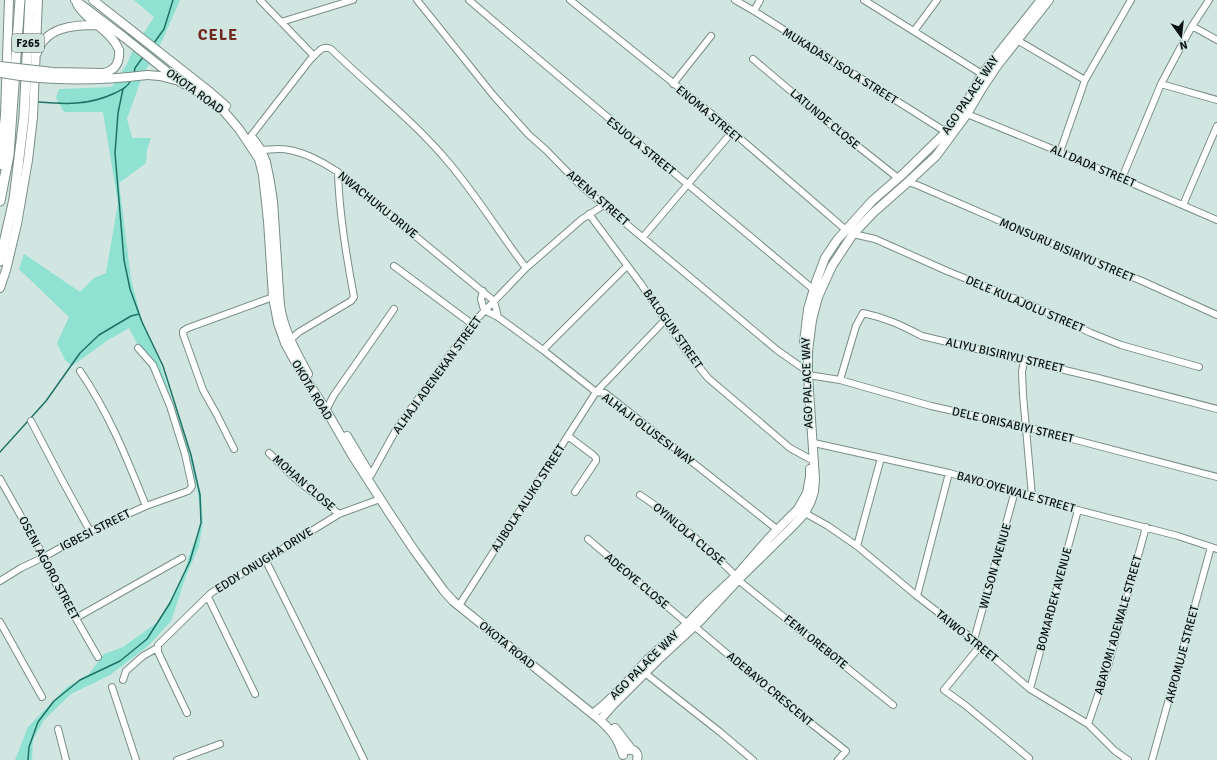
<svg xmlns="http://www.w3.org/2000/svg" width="1217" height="760" font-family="Signika,sans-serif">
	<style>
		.green { fill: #8fe1d1 }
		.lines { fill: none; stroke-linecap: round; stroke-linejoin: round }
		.stream { stroke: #1e7265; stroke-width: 1.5 }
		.minor-casing { stroke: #7a8d88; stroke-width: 8 }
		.major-casing { stroke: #7a8d88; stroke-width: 10 }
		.highway-casing { stroke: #7a8d88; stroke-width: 11 }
		.minor { stroke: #fff; stroke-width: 6 }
		.major { stroke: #fff; stroke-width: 8 }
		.highway { stroke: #fff; stroke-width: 9 }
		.major-bridge-casing { stroke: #7a8d88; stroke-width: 10; stroke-linecap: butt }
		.major-bridge { stroke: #fff; stroke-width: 8 }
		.labels { text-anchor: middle; stroke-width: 3; stroke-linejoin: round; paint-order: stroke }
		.shield { fill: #d1e6e1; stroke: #46524f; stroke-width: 1 }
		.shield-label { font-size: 11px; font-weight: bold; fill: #0b1211 }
		.street-label { font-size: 12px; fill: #0b1211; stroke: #d1e6e1 }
		.district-label { font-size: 16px; font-weight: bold; letter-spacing: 1px; fill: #712c22; stroke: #d1e6e1 }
	</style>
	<rect width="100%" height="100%" fill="#d1e6e1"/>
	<!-- green -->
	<path class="green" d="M134,0H180L162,41L142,77L127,119L132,138H151L147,150L146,163L119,183L131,279L142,321L158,358L191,456L201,494L203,522L199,546L186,576L171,621L148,646L110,675L71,694L44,720L33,740L32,760H15L28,727L67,687L89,674L104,654L123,647L159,621L184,574L189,556L202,524L197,487L171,410L129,328L105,342L72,366L65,360L57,343L69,317L19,269L24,254L80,292L94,278L106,273L118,203L103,112H64L56,98L59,89L112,87L127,64L132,52L154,17Z"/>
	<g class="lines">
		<!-- stream -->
		<path class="stream" d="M154,43L164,29L173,0
			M134,73L135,68L143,57
			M36,102C64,104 88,106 115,93C121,90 128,87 131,80
			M0,452L46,401L80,353L99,335L131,316L139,314
			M28,760L29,747L38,722L54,701L80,680L120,661L147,639L170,603L190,561L201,523L200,495L191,455L163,366L142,322L130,289L124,260L115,153L118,113L123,89"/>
		<!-- minor casing -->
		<g class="minor-casing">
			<path id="minor" d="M417,0L493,95L529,135L546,150L581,186L777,350L804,369
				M469,0C583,98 699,193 814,290
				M570,0L713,115L846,230
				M735,0L754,11L946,132
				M864,0L982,74
				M754,11L760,0
				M281,22L353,0
				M1192,26L1217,40
				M914,31L937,0
				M1017,40L1085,80
				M314,56C319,51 323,45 331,49C370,87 414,121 449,163C477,196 500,234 526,268
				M753,59L831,125L898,178
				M673,84L711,36
				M1161,84L1217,100
				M967,114L1060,152L1217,220
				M251,136L310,60L314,56L260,0
				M261,150C267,150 273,149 279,149C300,149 321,161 338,172L494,301
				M1060,152L1085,80L1131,0
				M1122,178L1161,84L1192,26L1209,0
				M908,182L917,185L1044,240L1142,281L1217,315
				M1183,205L1217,126
				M589,214L641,284L687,352L708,378L790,448L810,459
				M853,234L875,239L947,271L1036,307L1091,333L1121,345L1199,367
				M643,237L732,132
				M394,266L472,324
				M483,291L481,299L484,310
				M494,301L498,317
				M484,310L498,317L543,350L596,392L605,393L778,530
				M290,340L299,332L351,301L354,297C346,255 339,213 338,172
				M543,350L627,266
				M1024,360L1022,372L1023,395L1032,496
				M80,371C109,413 127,459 146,506
				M808,375L840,380L931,406L1026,427L1217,477
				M840,380L856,326L863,313C886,318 901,325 922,336L1098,378L1217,409
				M326,410L334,395L394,309
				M31,421L62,480L90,531
				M568,436L593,455L596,458V461L575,492
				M814,443L949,473L1032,496L1078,510L1178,536L1217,549
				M234,449L217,415L203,390L183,334V331L188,328L273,297
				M269,453L296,479L339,514
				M371,475L397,428L472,324L526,268L582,219L604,205
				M0,479L44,557L55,582L98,657
				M640,495C674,517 707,548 736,576
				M805,513L828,526L857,546L917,596L974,640L980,646L1030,689L1088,724L1115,751L1128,760
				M588,539L690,626
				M857,546L881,458
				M265,559L330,690L364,760
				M738,580L893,705
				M0,581L21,568L44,557L90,531L146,506L188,491L191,488L192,486L185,454L170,406L153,365L138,348
				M917,596L949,473
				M208,597L255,694
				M460,604L596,392L665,320
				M76,618L182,558
				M0,622L42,697
				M694,626L793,709L846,751L838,760
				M974,640L1015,491
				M980,646L944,690L965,705L1029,758
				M645,673L720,732L753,760
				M123,680L126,671L143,656L157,648
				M112,687L136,760
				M1030,689L1078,510
				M187,713L158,652V645L211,593L222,586L339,514L380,499
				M1088,724L1108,666L1146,527
				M58,729L66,760
				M177,760L220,744
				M1152,760L1211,547"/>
		</g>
		<!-- major casing -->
		<g class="major-casing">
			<path id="major" d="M75,0L125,38L180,82L192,88L207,97L221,108L239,129L259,159L263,175L268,221L273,297L278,323L285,343L297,365L326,410L352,455L388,511L414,550L444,591L453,601L600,720C613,732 618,739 623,755
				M93,0L210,92L226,106
				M77,4C87,22 111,30 119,50
				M37,53C45,27 73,25 96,25
				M147,75L160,76L175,80
				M254,140L261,150L266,162L270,182L273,201L280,306C284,331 296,352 308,374
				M0,165L5,115L9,0
				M0,288L6,270L17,224L28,160L33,117L38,0
				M804,342L808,309L816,282L825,258L837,240L872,201L903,174L946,132L971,95L982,74L1041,0
				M347,436L368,471
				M593,714L607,702L628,681L648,659L687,624L704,606L736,576L769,538L798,509L807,493L810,477V469
				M600,720L613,705L661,657L701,620L738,580L791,528L805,513L811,501L814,491L815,479L808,375V351L812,320L818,297L832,266L853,234L874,212L908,182L936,156L967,114L983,87L997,66L1049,0
				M615,728L632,750
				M628,750C635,749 639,753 637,760"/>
		</g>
		<!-- highway casing -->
		<g class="highway-casing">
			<path id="highway" d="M0,201L9,155L20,0
				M0,261L14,199L24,117L30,0"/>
		</g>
		<!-- minor -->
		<use href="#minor" class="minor"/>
		<!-- major -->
		<use href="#major" class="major"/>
		<!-- highway -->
		<use href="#highway" class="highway"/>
		<!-- major-bridge casing -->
		<g class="major-bridge-casing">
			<path id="major-bridge" d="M0,66L53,72L104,73C116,70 120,62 119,50
				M0,73C49,82 98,81 147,75"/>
		</g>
		<!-- major-bridge -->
		<use href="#major-bridge" class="major-bridge"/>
	</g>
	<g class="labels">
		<!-- shield labels -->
		<rect class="shield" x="12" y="34" width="32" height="18" rx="3"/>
		<g class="shield-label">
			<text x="28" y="47">F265</text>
		</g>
		<!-- street labels -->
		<g class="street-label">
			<text transform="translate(840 66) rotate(32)" y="4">MUKADASI ISOLA STREET</text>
			<text transform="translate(195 91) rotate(36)" y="4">OKOTA ROAD</text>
			<text transform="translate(970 95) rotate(-56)" y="4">AGO PALACE WAY</text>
			<text transform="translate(709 114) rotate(40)" y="4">ENOMA STREET</text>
			<text transform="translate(825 119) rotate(40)" y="4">LATUNDE CLOSE</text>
			<text transform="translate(641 146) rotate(39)" y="4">ESUOLA STREET</text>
			<text transform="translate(1093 166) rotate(23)" y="4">ALI DADA STREET</text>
			<text transform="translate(598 198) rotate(41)" y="4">APENA STREET</text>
			<text transform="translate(378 205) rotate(39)" y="4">NWACHUKU DRIVE</text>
			<text transform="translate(1067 250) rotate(23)" y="4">MONSURU BISIRIYU STREET</text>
			<text transform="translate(1025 304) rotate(23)" y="4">DELE KULAJOLU STREET</text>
			<text transform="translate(673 329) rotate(55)" y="4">BALOGUN STREET</text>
			<text transform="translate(1005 355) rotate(13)" y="4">ALIYU BISIRIYU STREET</text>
			<text transform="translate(437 375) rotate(-54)" y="4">ALHAJI ADENEKAN STREET</text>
			<text transform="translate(807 383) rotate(-92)" y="4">AGO PALACE WAY</text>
			<text transform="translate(312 390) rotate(59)" y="4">OKOTA ROAD</text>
			<text transform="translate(1013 425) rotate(13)" y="4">DELE ORISABIYI STREET</text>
			<text transform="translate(648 429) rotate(37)" y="4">ALHAJI OLUSESI WAY</text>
			<text transform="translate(304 483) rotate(41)" y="4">MOHAN CLOSE</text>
			<text transform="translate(1016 492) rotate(16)" y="4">BAYO OYEWALE STREET</text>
			<text transform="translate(528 498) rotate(-57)" y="4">AJIBOLA ALUKO STREET</text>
			<text transform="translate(95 530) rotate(-27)" y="4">IGBESI STREET</text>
			<text transform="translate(689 534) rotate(40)" y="4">OYINLOLA CLOSE</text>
			<text transform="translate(264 560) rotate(-32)" y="4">EDDY ONUGHA DRIVE</text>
			<text transform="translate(995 566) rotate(-74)" y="4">WILSON AVENUE</text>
			<text transform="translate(49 568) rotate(62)" y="4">OSENI AGORO STREET</text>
			<text transform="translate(637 581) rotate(40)" y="4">ADEOYE CLOSE</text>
			<text transform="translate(1054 599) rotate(-75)" y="4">BOMARDEK AVENUE</text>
			<text transform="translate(1118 625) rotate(-74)" y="4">ABAYOMI ADEWALE STREET</text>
			<text transform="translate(967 636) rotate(39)" y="4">TAIWO STREET</text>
			<text transform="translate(816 642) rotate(39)" y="4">FEMI OREBOTE</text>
			<text transform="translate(507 645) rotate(39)" y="4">OKOTA ROAD</text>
			<text transform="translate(1182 654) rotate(-75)" y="4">AKPOMUJE STREET</text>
			<text transform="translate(644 665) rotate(-45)" y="4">AGO PALACE WAY</text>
			<text transform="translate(770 689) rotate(40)" y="4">ADEBAYO CRESCENT</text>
		</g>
		<!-- district labels -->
		<g class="district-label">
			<text x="218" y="40">CELE</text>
		</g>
	</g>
	<!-- north arrow -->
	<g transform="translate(1181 36) rotate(165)" stroke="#d1e6e1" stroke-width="3" paint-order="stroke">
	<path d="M0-3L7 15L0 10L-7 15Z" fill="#0b1211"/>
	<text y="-6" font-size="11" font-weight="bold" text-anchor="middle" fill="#0b1211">N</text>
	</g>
</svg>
